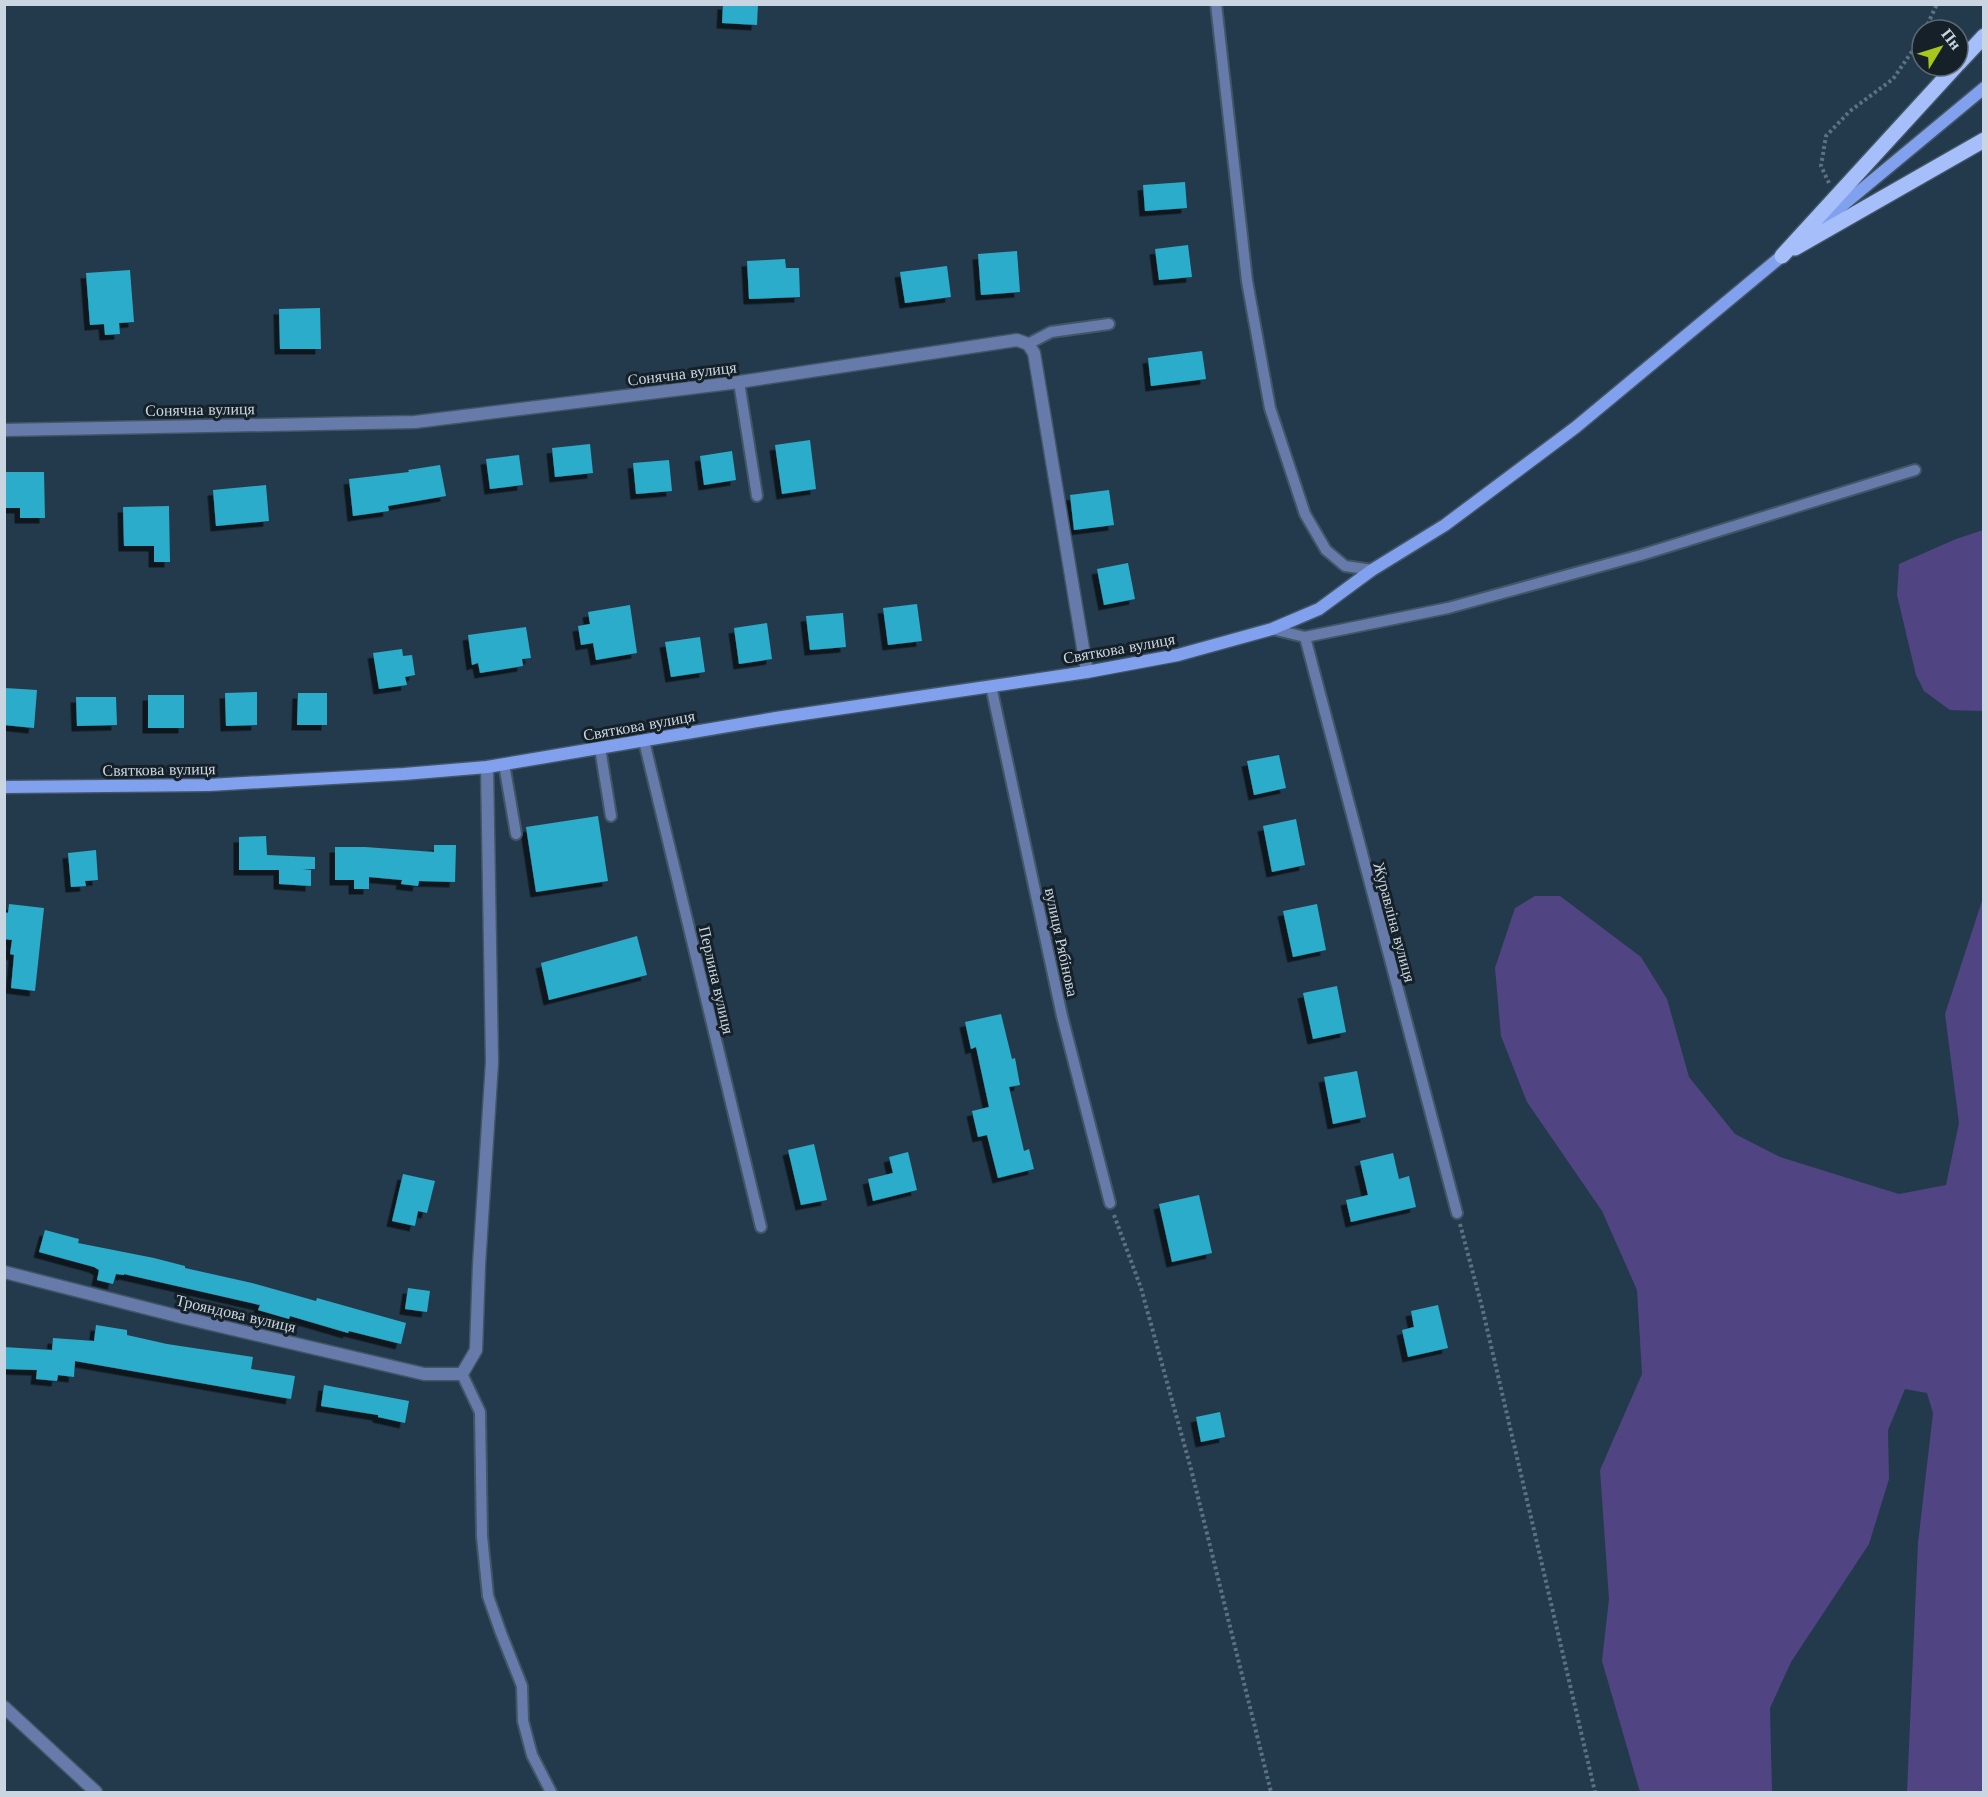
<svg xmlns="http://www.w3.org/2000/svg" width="1988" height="1797" font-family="'Libre Baskerville',serif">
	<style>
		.green { fill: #514483 }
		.building { fill: #2bacca; filter: url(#shadow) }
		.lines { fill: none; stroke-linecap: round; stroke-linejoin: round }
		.service-casing { stroke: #415667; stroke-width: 14 }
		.minor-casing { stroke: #415667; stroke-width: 15 }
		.secondary-casing { stroke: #415667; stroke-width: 15 }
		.primary-casing { stroke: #415667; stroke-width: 18 }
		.path { stroke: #5d7180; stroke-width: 4; stroke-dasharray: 3 3; stroke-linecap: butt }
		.service { stroke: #677bab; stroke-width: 10 }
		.minor { stroke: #677bab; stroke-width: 12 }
		.secondary { stroke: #81a0ed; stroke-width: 12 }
		.primary { stroke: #a6bffa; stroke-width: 15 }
		.labels { text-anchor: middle; stroke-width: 6; stroke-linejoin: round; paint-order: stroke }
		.street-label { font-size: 16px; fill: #c9d6e1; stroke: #162028 }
	</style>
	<defs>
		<filter id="shadow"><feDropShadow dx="-5.5" dy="5.5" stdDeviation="0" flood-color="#0009"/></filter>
	</defs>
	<rect width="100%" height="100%" fill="#233a4c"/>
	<!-- green -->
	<path class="green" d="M1983,530V711L1950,710L1924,691L1916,675L1897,595L1899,564L1956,539Z
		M1535,896H1560L1641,957L1667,999L1689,1077L1735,1134L1780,1157L1899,1194L1946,1185L1959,1123L1945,1014L1983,898V1792H1907L1918,1543L1933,1413L1927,1393L1905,1389L1888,1430L1889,1479L1869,1544L1791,1662L1770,1708L1772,1792H1640L1602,1661L1609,1599L1600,1470L1642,1374L1637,1290L1602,1211L1527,1102L1501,1036L1495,968L1515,908Z"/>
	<!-- building -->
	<path class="building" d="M723,4H758L757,25L722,23Z
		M1185,182L1187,208L1145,211L1143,185Z
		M1188,245L1192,277L1159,280L1155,249Z
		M1017,251L1020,292L981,295L978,254Z
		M785,259L786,268H799L800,297L749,299L747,261Z
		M947,266L951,297L905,303L900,272Z
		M130,270L134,322L119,323L120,334L105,335L104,324L90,325L86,273Z
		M320,308L321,349H280L279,309Z
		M1202,351L1206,379L1151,386L1148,358Z
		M810,440L816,489L782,494L775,445Z
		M590,444L593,473L555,477L552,448Z
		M732,451L736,480L704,485L700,456Z
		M519,455L523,485L490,489L486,459Z
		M669,460L672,491L636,494L633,463Z
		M440,465L446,496L388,506L389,511L353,516L349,479L409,472L408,470Z
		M4,472H44L45,518H20V508H4Z
		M266,485L269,521L216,526L213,490Z
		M1109,490L1114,525L1074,530L1070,495Z
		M169,506L170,562H154V546H124L123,507Z
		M1128,563L1135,599L1104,605L1097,569Z
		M917,604L922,641L888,645L883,608Z
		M630,605L637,653L596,660L593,643L581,645L578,626L590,624L588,612Z
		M843,613L846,647L810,650L806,616Z
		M767,623L772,659L739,664L734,628Z
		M526,627L531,658L522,659L523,666L480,673L478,663L472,665L468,635Z
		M700,637L705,672L671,677L665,642Z
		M402,649L403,656L412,655L415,675L405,677L407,685L379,689L373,653Z
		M5,688L37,690L34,728L4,725Z
		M257,692V725L226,726L225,693Z
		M298,693H327V725H297Z
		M148,695H184V728H148Z
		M76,697H116L117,725L77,726Z
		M1279,755L1286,788L1254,795L1247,761Z
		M598,816L608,881L536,892L526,827Z
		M1296,819L1305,865L1272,872L1263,826Z
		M266,836L267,855L315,857V869H302L311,870V886L279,884V870H239V837Z
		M434,845H456L455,882L419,881L418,886L401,884L402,880L369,877V889H354V880H335V847H365L434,852Z
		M96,850L98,880L85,881L86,886L71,887L68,853Z
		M9,904L44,908L35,991L11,988L14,955L10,954L12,940L4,939V912L8,913Z
		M1317,904L1326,950L1293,957L1283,911Z
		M637,936L647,975L549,1000L541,963Z
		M1337,986L1346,1032L1313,1039L1303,993Z
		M1001,1014L1012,1059L1015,1058L1020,1085L1009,1087L1024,1151L1029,1149L1034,1169L998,1178L987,1135L978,1137L972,1111L989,1107L976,1047L971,1049L965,1022Z
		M1357,1071L1366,1117L1333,1124L1324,1077Z
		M814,1144L827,1200L801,1205L788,1150Z
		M908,1152L917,1190L873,1201L868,1179L893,1173L889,1157Z
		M1393,1153L1399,1179L1409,1176L1416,1207L1351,1222L1346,1200L1368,1195L1360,1161Z
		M403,1174L435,1181L427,1213L418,1211L415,1226L392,1221Z
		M1199,1195L1212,1253L1172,1262L1159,1204Z
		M45,1230L79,1239L78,1243L154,1258L185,1266V1268L252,1283L316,1301L317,1298L406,1323L401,1344L349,1331L348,1333L290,1316L289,1319L258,1310L260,1305L124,1274V1275L116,1274L113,1284L97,1280L99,1270L94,1267L39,1252Z
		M408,1288L430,1291L427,1312L405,1309Z
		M1438,1305L1448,1348L1408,1357L1402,1330L1414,1327L1411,1311Z
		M96,1325L127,1330V1335L167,1344L253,1357L251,1369L295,1376L291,1399L75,1361L74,1377L58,1375L57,1381L36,1379L37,1370L4,1369V1347L52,1350L53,1338L94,1341Z
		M324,1385L409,1401L405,1423L378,1417V1415L321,1406Z
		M1220,1412L1225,1437L1201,1442L1196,1417Z"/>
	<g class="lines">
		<!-- service casing -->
		<g class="service-casing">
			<path id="service" d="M1216,4L1247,281L1270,408L1305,514L1326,550L1345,566L1372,570
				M1028,344L1051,332L1109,324
				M739,382L757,496
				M1272,629L1305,637L1448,608L1641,555L1915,470
				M1305,637L1457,1213
				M991,686L1062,1016L1110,1203
				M644,741L761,1227
				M600,748L611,816
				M504,764L516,834
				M462,1374L480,1412L482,1536L488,1596L501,1633L522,1686L523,1721L532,1755L551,1792"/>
		</g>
		<!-- minor casing -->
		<g class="minor-casing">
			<path id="minor" d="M4,430L415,422L739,382L1017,340L1028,344L1034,353L1087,672
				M4,1272L181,1317L424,1374H462L476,1350L479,1265L492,1062L487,767
				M4,1707L96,1792"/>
		</g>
		<!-- secondary casing -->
		<g class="secondary-casing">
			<path id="secondary" d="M1814,229L1984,88
				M4,787L209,785L404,774L487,767L776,718L1087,672L1178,655L1272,629L1319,609L1372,570L1445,525L1576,427L1789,250"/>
		</g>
		<!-- primary casing -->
		<g class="primary-casing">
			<path id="primary" d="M1958,64L1984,36
				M1795,248L1984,140
				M1782,256L1956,66"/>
		</g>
		<!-- path -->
		<path class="path" d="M1925,30L1937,4
			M1829,183L1821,166L1826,136L1850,111L1893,79L1922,37
			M1114,1215L1141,1288L1191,1469L1271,1792
			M1460,1224L1482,1307L1595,1792"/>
		<!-- service -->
		<use href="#service" class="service"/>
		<!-- minor -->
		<use href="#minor" class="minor"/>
		<!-- secondary -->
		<use href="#secondary" class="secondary"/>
		<!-- primary -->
		<use href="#primary" class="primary"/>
	</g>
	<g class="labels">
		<!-- street labels -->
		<g class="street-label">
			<text transform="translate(682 373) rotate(-7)" y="6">Сонячна вулиця</text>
			<text transform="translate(200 409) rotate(-1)" y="6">Сонячна вулиця</text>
			<text transform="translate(1119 648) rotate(-10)" y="6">Святкова вулиця</text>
			<text transform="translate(639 725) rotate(-10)" y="6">Святкова вулиця</text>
			<text transform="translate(159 769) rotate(-1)" y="6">Святкова вулиця</text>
			<text transform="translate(1395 922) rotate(75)" y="6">Журавліна вулиця</text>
			<text transform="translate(1062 942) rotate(78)" y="6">вулиця Рябінова</text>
			<text transform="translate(717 980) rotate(77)" y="6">Перлина вулиця</text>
			<text transform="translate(236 1313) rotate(13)" y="6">Трояндова вулиця</text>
		</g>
	</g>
	<!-- border -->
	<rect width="1988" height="1797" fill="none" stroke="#c9d6e1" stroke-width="12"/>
	<!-- north arrow -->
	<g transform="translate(1940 48) rotate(52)"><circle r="28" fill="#162028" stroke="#5e6972" stroke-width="1.5"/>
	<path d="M0-4.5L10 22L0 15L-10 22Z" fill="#a8c71d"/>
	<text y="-9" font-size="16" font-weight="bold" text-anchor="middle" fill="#c9d6e1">Пн</text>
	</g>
</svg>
